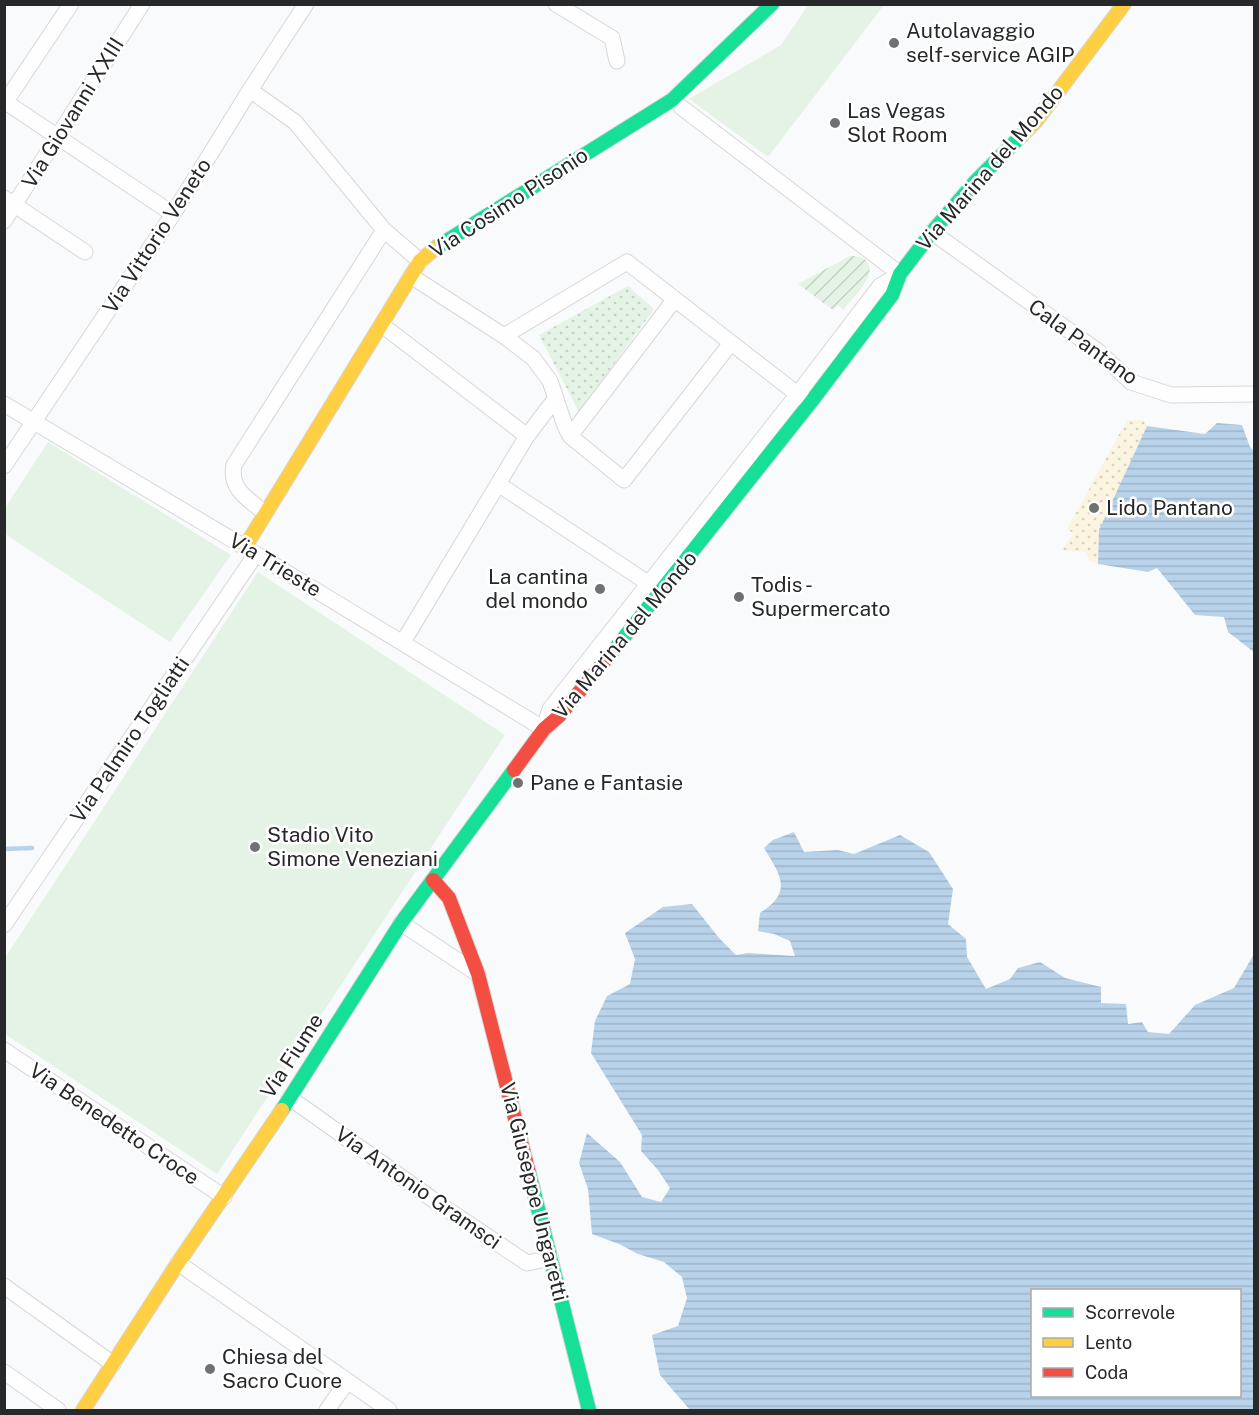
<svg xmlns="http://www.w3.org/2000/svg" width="1259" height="1415" font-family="'Public Sans',sans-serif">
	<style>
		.grass { fill: #e5f2e6 }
		.sand { fill: url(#sand-dots) }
		.park { fill: url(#park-dots) }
		.garden { fill: url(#garden-furrows) }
		.water { fill: url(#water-rules); fill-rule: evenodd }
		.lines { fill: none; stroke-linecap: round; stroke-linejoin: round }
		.stream { stroke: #b8d2ea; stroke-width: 4.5 }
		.street-casing { stroke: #d7d7d9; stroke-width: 17 }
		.fast-casing { stroke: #d7d7d9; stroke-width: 16 }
		.slow-casing { stroke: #d7d7d9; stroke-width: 16 }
		.jam-casing { stroke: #d7d7d9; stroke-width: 16 }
		.street { stroke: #fefefe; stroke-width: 15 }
		.fast { stroke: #16e098; stroke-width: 14 }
		.slow { stroke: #ffcf43; stroke-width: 14 }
		.jam { stroke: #f24e42; stroke-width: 14 }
		.poi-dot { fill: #707272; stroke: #fff; stroke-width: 2 }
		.labels { text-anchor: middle; stroke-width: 5; stroke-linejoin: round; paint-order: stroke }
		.poi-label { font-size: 21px; fill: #272829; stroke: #fff; text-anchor: start }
		.street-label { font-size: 21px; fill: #272829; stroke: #fff }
	</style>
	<defs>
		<pattern id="sand-dots" width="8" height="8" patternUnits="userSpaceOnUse" patternTransform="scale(1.5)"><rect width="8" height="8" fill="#faf4e0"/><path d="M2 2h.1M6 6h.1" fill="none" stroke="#d6d1c0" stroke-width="1.8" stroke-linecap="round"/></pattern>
		<pattern id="park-dots" width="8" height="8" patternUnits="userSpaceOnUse" patternTransform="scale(1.5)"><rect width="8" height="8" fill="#e5f2e6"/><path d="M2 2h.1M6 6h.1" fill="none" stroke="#c4d0c5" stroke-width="1.8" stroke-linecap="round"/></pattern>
		<pattern id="garden-furrows" width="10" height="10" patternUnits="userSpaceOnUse" patternTransform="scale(1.5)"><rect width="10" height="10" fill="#e5f2e6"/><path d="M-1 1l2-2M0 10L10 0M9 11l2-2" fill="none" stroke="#c4d0c5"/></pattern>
		<pattern id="water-rules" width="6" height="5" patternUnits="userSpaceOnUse" patternTransform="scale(1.5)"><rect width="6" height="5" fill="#b8d2ea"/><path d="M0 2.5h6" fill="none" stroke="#9eb4c9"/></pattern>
	</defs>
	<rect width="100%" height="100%" fill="#f9fafb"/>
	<!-- grass -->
	<path class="grass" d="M809,4L884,5L768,157L689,99L781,45Z
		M48,442L231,555L170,642L5,534V508Z
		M258,572L505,735L217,1174L5,1034V958Z"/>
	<!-- sand -->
	<path class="sand" d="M1127,420H1143L1147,426L1100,530L1098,564L1089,560L1085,552L1062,550L1073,533L1067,529Z"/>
	<!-- park -->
	<path class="park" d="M628,286L654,309L579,412L539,335Z"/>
	<!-- garden -->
	<path class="garden" d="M850,256C857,256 863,256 867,262C878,276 852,298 843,310L838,305L833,310L798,284Z"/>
	<!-- water -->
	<path class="water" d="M1217,423L1242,425L1250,447L1254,451V652L1228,632L1224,617L1195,615L1157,568L1148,572L1098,564L1099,530L1147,426L1205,434Z
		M794,832L804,852L838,850L854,854L900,835L929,852L953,889L948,924L966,939L967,957L986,989L1010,979L1018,968L1040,962L1065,978L1101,987V1003L1126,1004L1128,1024L1142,1022L1148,1032L1169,1034L1195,1005L1234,988L1254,954V1410H690L660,1375L652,1335L678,1326L687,1298L682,1277L664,1262L638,1254L619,1244L592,1234L588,1189L579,1163L587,1133L620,1162L642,1197L661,1202L670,1188L658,1170L641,1151L642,1135L591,1053L595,1021L607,996L630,984L635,959L625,933L663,907L692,904L719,938L736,955L748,953L795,956L790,941L774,934L758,931L760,913C793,892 781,876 764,848L773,840ZM1032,1290H1240V1396H1032Z"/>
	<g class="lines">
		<!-- stream -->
		<path class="stream" d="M4,849L32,848"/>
		<!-- street casing -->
		<g class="street-casing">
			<path id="street" d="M556,4L612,38L617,61
				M250,90L295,122L384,230L420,261
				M4,101L173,214
				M4,104L71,4
				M4,198L85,252
				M4,221L142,4
				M932,232L1099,352L1131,382L1171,395L1254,394
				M411,276L504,336L533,358L550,381L565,426L570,436L624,480L731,343
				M382,325L527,436
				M504,336L627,262L805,400
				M4,404L256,554L544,729L550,709L797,395L880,286L900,274L681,107
				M570,436L675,299
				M4,466L173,214L250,90L306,4
				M498,484L657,589
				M265,513C248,499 229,489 234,465L384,230
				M403,642L527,436L556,398
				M401,923L478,974
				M4,925L256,554
				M4,1050L224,1197
				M290,1098L442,1206L527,1263L551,1258
				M178,1263L389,1410
				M4,1286L113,1364
				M4,1372L58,1410
				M327,1410L347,1382"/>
		</g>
		<!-- fast casing -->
		<g class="fast-casing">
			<path id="fast" d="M437,247L672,100L772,4
				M613,651L811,402L892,295L900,274L932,232L975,182L1022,135
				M282,1110L401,923L514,770
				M529,1173L589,1410"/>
		</g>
		<!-- slow casing -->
		<g class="slow-casing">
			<path id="slow" d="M1022,135L1036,121L1124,4
				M245,547L420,261L437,247
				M83,1410L178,1263L282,1110"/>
		</g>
		<!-- jam casing -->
		<g class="jam-casing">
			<path id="jam" d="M514,770L544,729L559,716L613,651
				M433,880L449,898L478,974L529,1173"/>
		</g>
		<!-- street -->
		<use href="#street" class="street"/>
		<!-- fast -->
		<use href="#fast" class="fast"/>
		<!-- slow -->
		<use href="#slow" class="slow"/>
		<!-- jam -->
		<use href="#jam" class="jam"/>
	</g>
	<!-- markers -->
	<g class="poi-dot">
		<circle cx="894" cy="43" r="6"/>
		<circle cx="835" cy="123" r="6"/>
		<circle cx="1094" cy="508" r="6"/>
		<circle cx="600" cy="589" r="6"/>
		<circle cx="739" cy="597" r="6"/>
		<circle cx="518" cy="783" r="6"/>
		<circle cx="255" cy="847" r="6"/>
		<circle cx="210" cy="1369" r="6"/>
	</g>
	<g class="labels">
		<!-- poi labels -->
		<g class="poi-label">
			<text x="906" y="38">Autolavaggio<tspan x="906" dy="24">self-service AGIP</tspan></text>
			<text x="847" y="118">Las Vegas<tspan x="847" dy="24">Slot Room</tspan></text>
			<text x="1106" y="515">Lido Pantano</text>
			<text x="588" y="584" text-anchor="end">La cantina<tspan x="588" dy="24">del mondo</tspan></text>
			<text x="751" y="592">Todis -<tspan x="751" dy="24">Supermercato</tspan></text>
			<text x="530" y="790">Pane e Fantasie</text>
			<text x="267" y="842">Stadio Vito<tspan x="267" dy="24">Simone Veneziani</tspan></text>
			<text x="222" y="1364">Chiesa del<tspan x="222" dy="24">Sacro Cuore</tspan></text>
		</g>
		<!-- street labels -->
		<g class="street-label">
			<text transform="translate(73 113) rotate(-58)" y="7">Via Giovanni XXIII</text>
			<text transform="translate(990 168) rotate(-49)" y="7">Via Marina del Mondo</text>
			<text transform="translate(509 203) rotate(-33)" y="7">Via Cosimo Pisonio</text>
			<text transform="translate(157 236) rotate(-57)" y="7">Via Vittorio Veneto</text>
			<text transform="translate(1083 342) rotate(36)" y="7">Cala Pantano</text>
			<text transform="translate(275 565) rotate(31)" y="7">Via Trieste</text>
			<text transform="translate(625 635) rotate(-50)" y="7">Via Marina del Mondo</text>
			<text transform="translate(130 740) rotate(-56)" y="7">Via Palmiro Togliatti</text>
			<text transform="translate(292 1056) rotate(-57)" y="7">Via Fiume</text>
			<text transform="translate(114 1124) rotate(34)" y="7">Via Benedetto Croce</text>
			<text transform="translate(418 1188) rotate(35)" y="7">Via Antonio Gramsci</text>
			<text transform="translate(534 1192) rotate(76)" y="7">Via Giuseppe Ungaretti</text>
		</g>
	</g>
	<!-- border -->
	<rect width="1259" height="1415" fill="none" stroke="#272829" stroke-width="12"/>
	<!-- legend -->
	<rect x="1031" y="1289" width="210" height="108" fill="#ffffff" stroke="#a9a9a9" stroke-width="1.5"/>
	<rect x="1043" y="1308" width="30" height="9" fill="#16e098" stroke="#a9a9a9" stroke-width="1.5"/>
	<text x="1085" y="1319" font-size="18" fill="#272829">Scorrevole</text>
	<rect x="1043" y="1338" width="30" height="9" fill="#ffcf43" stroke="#a9a9a9" stroke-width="1.5"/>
	<text x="1085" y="1349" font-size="18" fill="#272829">Lento</text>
	<rect x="1043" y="1368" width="30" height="9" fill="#f24e42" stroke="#a9a9a9" stroke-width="1.5"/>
	<text x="1085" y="1379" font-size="18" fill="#272829">Coda</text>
</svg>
